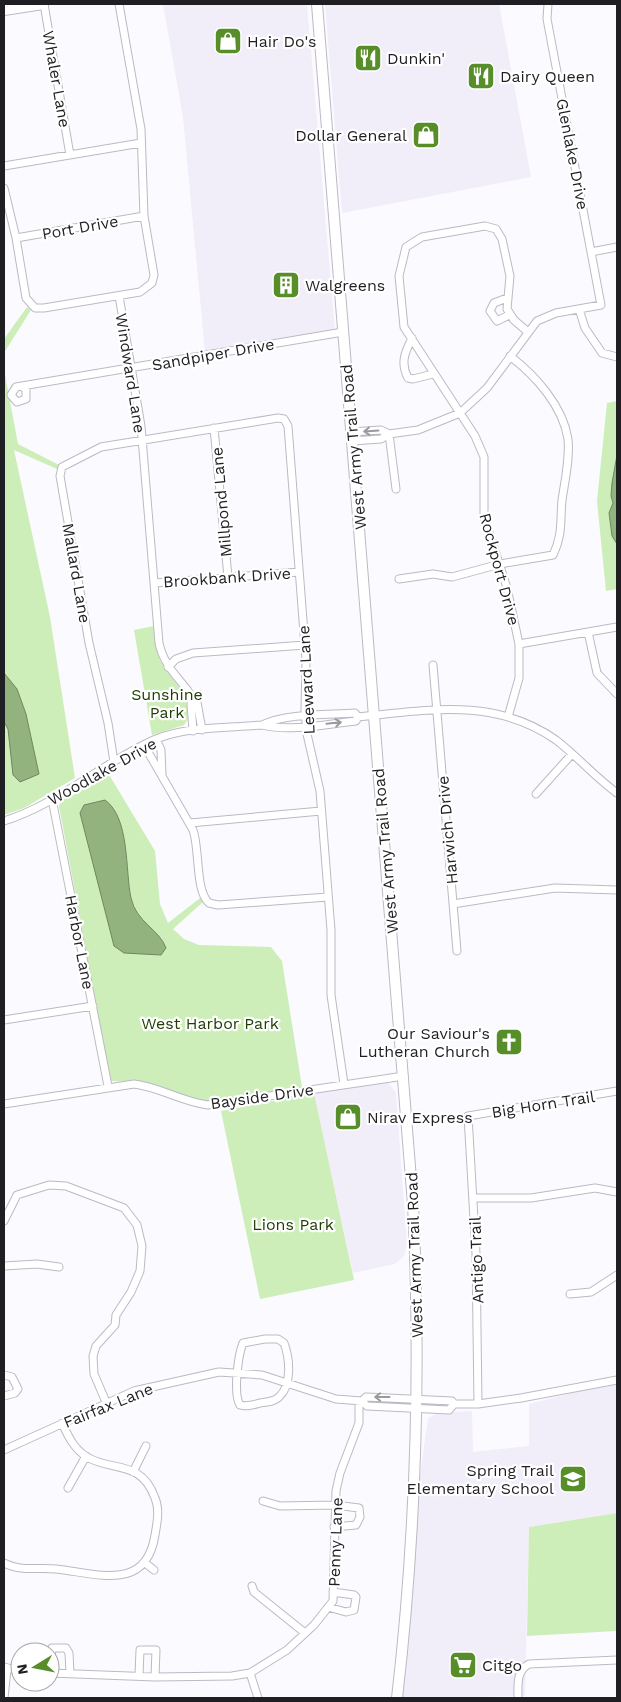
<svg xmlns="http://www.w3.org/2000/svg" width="621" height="1702" font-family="'Work Sans',sans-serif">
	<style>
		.built { fill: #f1edf9 }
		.green { fill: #cdeeb9 }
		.water { fill: #92b37e; stroke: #708662 }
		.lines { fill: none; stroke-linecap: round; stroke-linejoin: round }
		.minor-casing { stroke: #bcb9c5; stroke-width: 9 }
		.secondary-casing { stroke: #bcb9c5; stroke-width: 12 }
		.minor { stroke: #fff; stroke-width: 7 }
		.secondary { stroke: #fff; stroke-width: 10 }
		.oneway { stroke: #9a9a9c }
		.labels { text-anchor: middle; stroke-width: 4.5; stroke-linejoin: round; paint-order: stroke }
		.poi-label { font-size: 16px; fill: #1f1e22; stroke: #fff; text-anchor: start }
		.street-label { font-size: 16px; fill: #1f1e22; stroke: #fff }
		.park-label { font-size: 16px; fill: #213f05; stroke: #fff }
	</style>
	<rect width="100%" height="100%" fill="#fbfaff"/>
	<!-- built -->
	<path class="built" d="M163,4H307L335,331L205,352L183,117Z
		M325,4H499L531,177L342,213Z
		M383,1082L389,1083L396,1093L407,1245L404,1256L395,1264L353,1273L314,1093Z
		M617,1382V1513L529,1527L525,1696L400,1698L412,1589L420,1476L428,1418L438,1413L472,1411L473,1452L529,1446V1404Z"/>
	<!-- green -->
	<path class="green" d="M27,307L31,310L4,353V339Z
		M4,369L18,444L59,465L57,469L14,450L50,617L75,778L24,808L4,815Z
		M617,401V589L606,591L597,501L607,403Z
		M154,626L155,644L160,661L186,697L188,719L184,725L152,735L134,630Z
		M108,773L155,851L160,904L168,923L200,898L203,902L173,929L184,939L199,945L271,947L282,961L302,1087L214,1101H199L140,1082L112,1081L110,1079L59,806L61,800Z
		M314,1093L354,1280L260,1299L221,1111Z
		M617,1513V1631L527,1636L529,1527Z"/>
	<!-- water -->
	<path class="water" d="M617,455V544L612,536L609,513L613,503L611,496L612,483Z
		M4,673L17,689L26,714L39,774L20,782L13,775L8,729L4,722Z
		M105,800C130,818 125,870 131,898C136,922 160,930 166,948L161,955L124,953L114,946L80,813L84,805Z"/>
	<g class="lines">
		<!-- minor casing -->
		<g class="minor-casing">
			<path id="minor" d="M44,4L70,155
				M4,166L141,143
				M4,188L16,238L26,298L35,308H44L140,292L152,283L154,275L144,216L141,129L119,4
				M16,238L144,216
				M591,252L617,247
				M119,296L141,426L159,643C163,662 173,672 185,687C190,692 191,699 197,702L202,730
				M507,298L494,303L490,311L497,321L509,315
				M579,309L585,328L602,353L617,357
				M412,338C405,352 400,363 408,378L413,379L433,374
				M23,387L26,390V399L17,402L11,395L16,387L343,332
				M214,428L228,577
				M351,432L381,430L389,434
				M389,434L396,489
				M352,441L381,439L389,434L418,430L460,413L487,388L537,321L556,313L601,305L547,19L548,4
				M399,579L433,574L452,577L500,564L553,555C563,534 560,522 562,500C565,480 570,458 568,439C563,406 535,375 510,356
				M155,583L299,572
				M588,632L597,673L617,694
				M519,644L617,627
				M433,665L457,951
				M168,667L176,659L193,653L305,645
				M192,700L191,704L193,731
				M508,717L519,678V644L507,588L484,517V457L475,436L404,327L399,276L406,247L422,237L485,226L496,229L502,239L510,276L507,309L514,320L528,332
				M262,725C286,713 328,715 355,713L358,717
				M156,739L161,750L162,775
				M144,745L193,830C200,849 195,891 209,903L218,905L328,897
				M114,762L108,723L89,643L60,476L62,467L101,447L278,418L284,419L288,426L306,659L305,711L307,734L320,791L331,930V995L344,1084
				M536,794L572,754
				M52,799L108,1086
				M4,821C59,804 103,762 156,739C188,726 228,728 262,725C291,732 326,724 356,721L358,717C428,710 495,697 556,740C577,756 595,777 617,793
				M190,823L321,811
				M453,904L555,888L617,890
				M4,1020L93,1006
				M4,1104L134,1084C160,1087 182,1102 208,1105L404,1076
				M474,1198H531L595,1188L617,1192
				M4,1221L17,1195L49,1185L66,1186L124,1208L137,1225L142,1246L140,1271L131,1292L116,1315L115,1325L96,1346L93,1356L94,1374L106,1402
				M4,1266L37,1264L59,1267
				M570,1294L591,1292L617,1275
				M265,1339H278L284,1343C290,1359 292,1385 279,1397C274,1402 267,1402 260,1403C253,1405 247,1407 240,1405C233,1394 238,1355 243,1343Z
				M4,1375L12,1377L18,1389L15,1393L4,1396
				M362,1401L366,1397L452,1401L454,1404H478L521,1398L617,1380
				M478,1404L476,1254L468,1116L617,1091
				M4,1450L134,1391L219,1372L262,1375L336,1399L362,1401L367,1406L449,1410L454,1404
				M133,1472L146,1446
				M68,1488L86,1456
				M263,1501L280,1506L335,1505L359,1508L360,1517L356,1525L334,1527
				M4,1563C21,1572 38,1567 56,1569C96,1573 146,1593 155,1535C157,1523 160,1510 155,1498C141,1459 112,1472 87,1457C74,1449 68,1436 62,1423
				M145,1563L154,1570
				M252,1586L254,1592L305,1633
				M328,1607L346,1612L354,1610L356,1597L354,1595L333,1592
				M4,1667L20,1671
				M70,1673L69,1653L66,1648H52L50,1673L155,1677L232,1676L250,1673L287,1650L314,1625L333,1601L336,1491L340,1473L359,1423V1401
				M250,1673L258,1698
				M139,1676L140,1650H156L155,1677
				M4,1698L7,1669
				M518,1698C518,1685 516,1671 529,1664L617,1660"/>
		</g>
		<!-- secondary casing -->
		<g class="secondary-casing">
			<path id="secondary" d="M317,4L413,1204C421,1370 416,1534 397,1698
				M4,10L43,4"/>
		</g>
		<!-- minor -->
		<use href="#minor" class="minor"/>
		<!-- secondary -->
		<use href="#secondary" class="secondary"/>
	</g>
	<!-- one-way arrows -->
	<defs><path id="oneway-shaft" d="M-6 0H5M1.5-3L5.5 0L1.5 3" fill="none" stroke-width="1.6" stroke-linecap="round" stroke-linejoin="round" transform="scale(1.25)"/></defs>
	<g class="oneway">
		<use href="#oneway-shaft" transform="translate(371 431) rotate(176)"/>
		<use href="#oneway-shaft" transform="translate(334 723) rotate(-6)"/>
		<use href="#oneway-shaft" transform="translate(382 1397) rotate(180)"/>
	</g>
	<!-- icons -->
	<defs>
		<g id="shop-square" transform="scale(1.4375)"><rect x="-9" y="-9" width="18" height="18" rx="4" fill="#578e29" stroke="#fff"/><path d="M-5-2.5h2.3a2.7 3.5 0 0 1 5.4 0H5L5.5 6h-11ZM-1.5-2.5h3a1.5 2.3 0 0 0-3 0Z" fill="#fff"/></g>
		<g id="restaurant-square" transform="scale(1.4375)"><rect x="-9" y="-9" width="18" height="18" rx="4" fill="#578e29" stroke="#fff"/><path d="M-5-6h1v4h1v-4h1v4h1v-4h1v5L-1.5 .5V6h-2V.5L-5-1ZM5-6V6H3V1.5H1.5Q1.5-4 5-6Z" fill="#fff"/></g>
		<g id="building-square" transform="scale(1.4375)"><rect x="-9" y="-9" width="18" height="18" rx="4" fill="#578e29" stroke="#fff"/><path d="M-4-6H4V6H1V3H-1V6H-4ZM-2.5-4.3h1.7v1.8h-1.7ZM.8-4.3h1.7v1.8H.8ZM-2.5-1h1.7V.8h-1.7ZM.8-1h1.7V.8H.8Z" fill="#fff"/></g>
		<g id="church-square" transform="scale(1.4375)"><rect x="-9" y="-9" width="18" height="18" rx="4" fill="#578e29" stroke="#fff"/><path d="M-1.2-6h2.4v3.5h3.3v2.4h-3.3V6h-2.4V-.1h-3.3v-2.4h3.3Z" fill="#fff"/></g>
		<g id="school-square" transform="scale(1.4375)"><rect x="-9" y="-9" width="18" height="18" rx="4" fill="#578e29" stroke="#fff"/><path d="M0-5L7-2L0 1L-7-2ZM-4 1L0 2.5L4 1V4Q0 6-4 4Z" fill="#fff"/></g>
		<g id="supermarket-square" transform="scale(1.4375)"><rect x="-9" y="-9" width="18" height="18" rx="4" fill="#578e29" stroke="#fff"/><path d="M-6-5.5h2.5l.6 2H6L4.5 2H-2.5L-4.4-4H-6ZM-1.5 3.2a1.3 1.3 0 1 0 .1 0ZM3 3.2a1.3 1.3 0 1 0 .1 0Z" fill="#fff"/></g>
	</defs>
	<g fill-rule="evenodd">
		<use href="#shop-square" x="228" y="41"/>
		<use href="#restaurant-square" x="368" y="58"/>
		<use href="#restaurant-square" x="481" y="76"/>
		<use href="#shop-square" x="426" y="135"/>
		<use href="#building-square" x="286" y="285"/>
		<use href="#church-square" x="509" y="1042"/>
		<use href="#shop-square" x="348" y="1117"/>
		<use href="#school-square" x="573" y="1479"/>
		<use href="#supermarket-square" x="463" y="1665"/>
	</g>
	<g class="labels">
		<!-- poi labels -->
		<g class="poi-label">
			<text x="247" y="47">Hair Do's</text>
			<text x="387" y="64">Dunkin'</text>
			<text x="500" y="82">Dairy Queen</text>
			<text x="407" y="141" text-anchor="end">Dollar General</text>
			<text x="305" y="291">Walgreens</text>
			<text x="490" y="1039" text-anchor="end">Our Saviour's<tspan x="490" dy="18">Lutheran Church</tspan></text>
			<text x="367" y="1123">Nirav Express</text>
			<text x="554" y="1476" text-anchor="end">Spring Trail<tspan x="554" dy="18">Elementary School</tspan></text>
			<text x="482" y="1671">Citgo</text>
		</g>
		<!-- street labels -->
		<g class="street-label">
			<text transform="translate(57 79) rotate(80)" y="6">Whaler Lane</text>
			<text transform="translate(573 154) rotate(79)" y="6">Glenlake Drive</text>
			<text transform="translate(80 227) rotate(-10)" y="6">Port Drive</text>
			<text transform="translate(213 354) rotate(-10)" y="6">Sandpiper Drive</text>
			<text transform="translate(131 373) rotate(81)" y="6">Windward Lane</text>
			<text transform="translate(353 447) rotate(-95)" y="6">West Army Trail Road</text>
			<text transform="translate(221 502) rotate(-95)" y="6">Millpond Lane</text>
			<text transform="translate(500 569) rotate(75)" y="6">Rockport Drive</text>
			<text transform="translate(77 573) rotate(80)" y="6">Mallard Lane</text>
			<text transform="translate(227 577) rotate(-4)" y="6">Brookbank Drive</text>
			<text transform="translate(306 680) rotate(-93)" y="6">Leeward Lane</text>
			<text transform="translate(102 771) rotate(-29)" y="6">Woodlake Drive</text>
			<text transform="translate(447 830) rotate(-95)" y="6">Harwich Drive</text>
			<text transform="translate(385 851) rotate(-95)" y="6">West Army Trail Road</text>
			<text transform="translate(80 942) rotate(79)" y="6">Harbor Lane</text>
			<text transform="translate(262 1096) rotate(-8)" y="6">Bayside Drive</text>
			<text transform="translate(543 1104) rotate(-9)" y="6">Big Horn Trail</text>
			<text transform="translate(414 1255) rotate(-92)" y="6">West Army Trail Road</text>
			<text transform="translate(476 1260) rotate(-92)" y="6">Antigo Trail</text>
			<text transform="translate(108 1405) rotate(-22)" y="6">Fairfax Lane</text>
			<text transform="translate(335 1542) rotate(-88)" y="6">Penny Lane</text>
		</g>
		<!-- park labels -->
		<g class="park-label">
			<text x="167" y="700">Sunshine<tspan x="167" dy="18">Park</tspan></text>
			<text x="210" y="1029">West Harbor Park</text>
			<text x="293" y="1230">Lions Park</text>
		</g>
	</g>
	<!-- border -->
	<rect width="621" height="1702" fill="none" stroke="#1f1e22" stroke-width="10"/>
	<!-- north arrow -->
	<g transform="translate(35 1667) rotate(260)"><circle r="24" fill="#ffffff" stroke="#a5a5a7"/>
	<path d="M0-4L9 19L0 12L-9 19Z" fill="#578e29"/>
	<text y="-8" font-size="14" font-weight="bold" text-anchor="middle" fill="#1f1e22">N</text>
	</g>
</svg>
